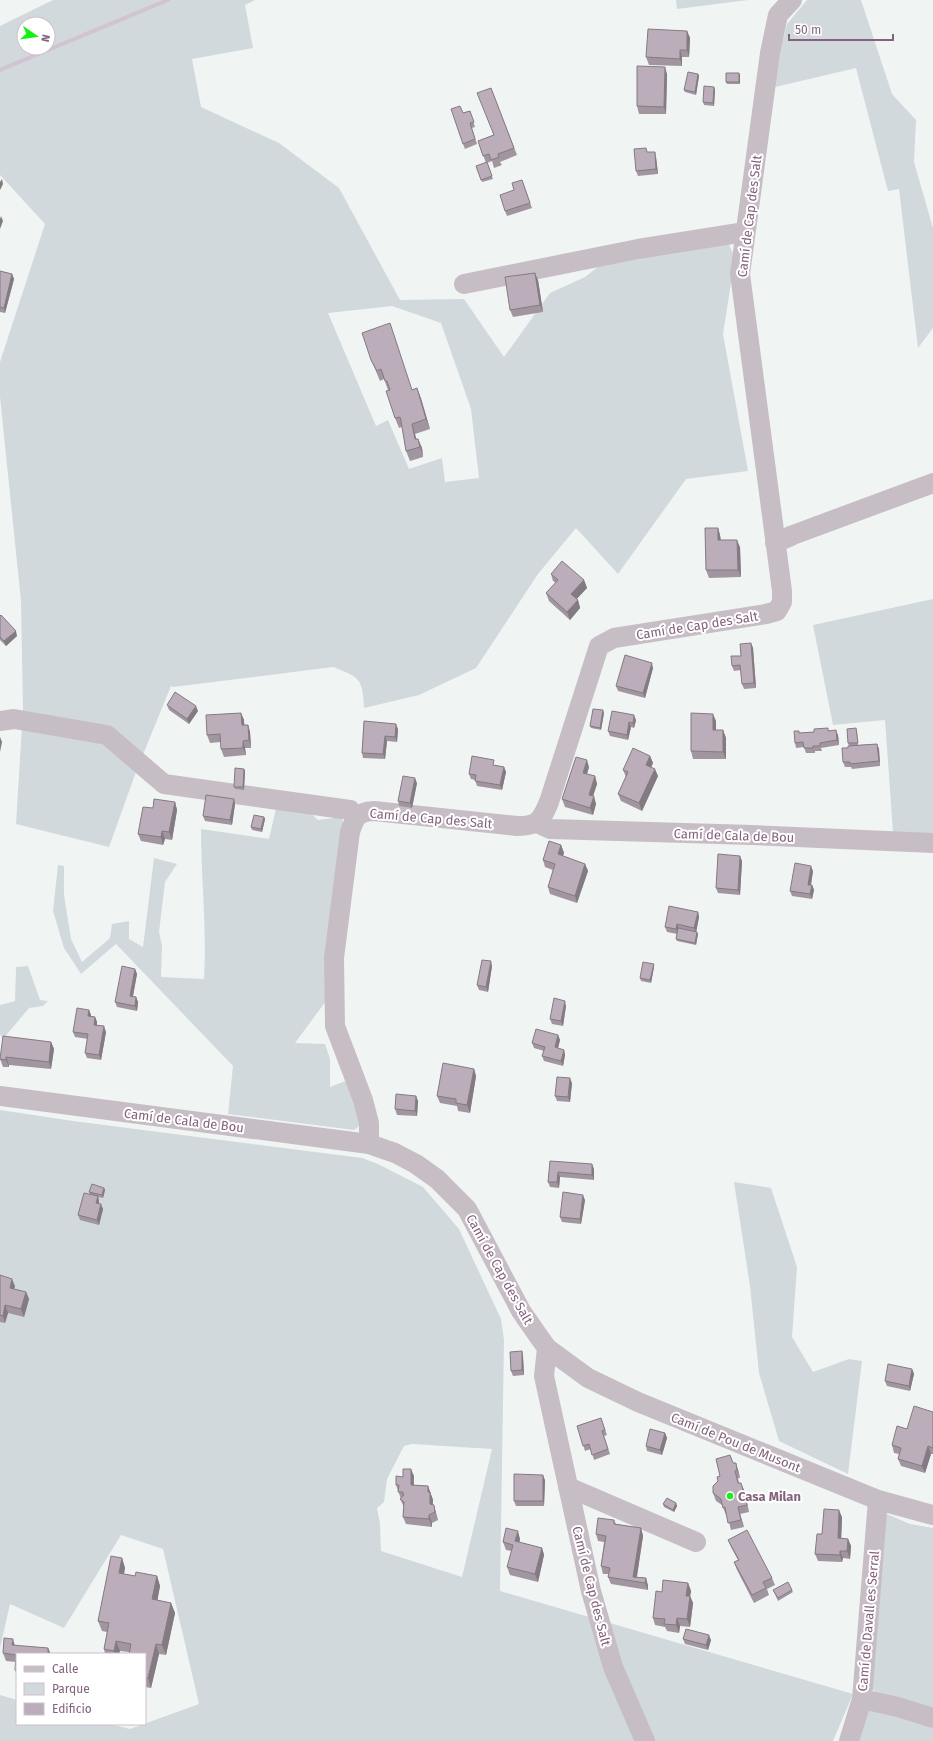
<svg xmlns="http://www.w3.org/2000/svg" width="933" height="1741" font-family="'Fira Sans',sans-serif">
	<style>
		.green { fill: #d1d9dd; fill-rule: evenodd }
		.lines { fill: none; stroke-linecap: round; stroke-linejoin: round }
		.stream { stroke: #d1c3d1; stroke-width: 4 }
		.minor { stroke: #c7bec5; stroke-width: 20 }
		.wall { fill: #a196a0 }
		.shaded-wall { fill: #837a82 }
		.building { fill: #bbaeba; stroke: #837a82 }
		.poi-dot { fill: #14f213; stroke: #fff; stroke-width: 1.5 }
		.labels { text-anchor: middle; stroke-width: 4; stroke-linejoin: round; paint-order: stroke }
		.street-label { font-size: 13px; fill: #84617d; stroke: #fff }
		.poi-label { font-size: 13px; font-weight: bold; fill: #84617d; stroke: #fff; text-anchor: start }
	</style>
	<rect width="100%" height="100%" fill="#f0f5f4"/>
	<!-- green -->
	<path class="green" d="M53,0H255L245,5L253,48L192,59L201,107L279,143L339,188L400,300L464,299L504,357L550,293L585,277L604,262L727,240L735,258L723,334L748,471L686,479L618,574L576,528L538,574L476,668L419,695L364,708C363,678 359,677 333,667L173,687L171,686L142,757L23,711L21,601L0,397V362L45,224L0,175V26ZM24,24H48V48H24ZM392,306L441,323L471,409L479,478L445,482L442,458L409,469L388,420L376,426L328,313Z
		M676,0H748L677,9Z
		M807,0H861L892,94L916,120L914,162L933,228V328L918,348L899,189L888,191L856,68L771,88L787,24Z
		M933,599V836L893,832L885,720L833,725L813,625Z
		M22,726L103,742L137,769L109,847L16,824Z
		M277,804L304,807L318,820L341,817L344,824L326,1001L295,1043L325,1044L330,1059V1087L348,1080L362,1124L354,1130L228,1114L233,1066L116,944L81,974L64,948L53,911L58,865L64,866V895L71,939L82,962L110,938L112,924L129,921V939L143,947L154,858L177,864L165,882L159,932L162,946L161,977L204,979C207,929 201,878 201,829L269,839Z
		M28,966L40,1000L48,1001L43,1006L29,1008L3,1039L0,1034V1005L15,1001L16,967Z
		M0,1110L73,1121L362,1158L378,1164L423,1187L459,1229L501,1319L504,1340L500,1591L853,1694L833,1741H0V1695L17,1700V1724H110L130,1729L199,1704L163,1549L121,1535L64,1628L10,1604L0,1648ZM412,1444L492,1449L462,1577L381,1551L380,1524L377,1508L384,1502L387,1479L404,1446Z
		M734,1182L771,1188L797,1267L792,1337L813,1372L849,1359L862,1361L848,1474L779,1441L759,1373L750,1286Z
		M882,1512L910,1524L933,1528V1712L879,1695L869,1686Z
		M870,1709L933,1723V1741H857L863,1716Z"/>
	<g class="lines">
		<!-- stream -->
		<path class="stream" d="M0,70L168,0"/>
		<!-- minor -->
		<path class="minor" d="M464,284L638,249L745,232
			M775,543L793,535L933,483
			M0,721L14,719L107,735L164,784L350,810L355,819
			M537,823L550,829L752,835L933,843
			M0,1096L369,1144L395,1153L416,1164L437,1179L467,1209L521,1311L537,1334L547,1348L588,1378L638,1402L878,1500L933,1515
			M369,1144V1123L363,1100L335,1026L334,958L350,832C355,817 357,812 374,811L517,826C538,826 541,821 549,802L599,646L614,638L766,614L777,611L782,602V591L740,274L770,53L778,15L792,0
			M547,1348L544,1376L591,1591L613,1667L645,1741
			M568,1487L696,1542
			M862,1699L898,1707L933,1718
			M849,1741L862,1699L878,1500"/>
	</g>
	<!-- wall -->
	<path class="wall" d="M687,31L690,38L689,57H682V66L649,65L646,57Z
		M739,73L740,75V84H727L726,82Z
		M667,74L666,114H639L637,106Z
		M698,74L699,76L696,95L685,92L684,90Z
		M491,88L517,155L500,162L502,165L494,168L492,161L487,163L493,179L482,182L476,166L486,163L478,141L493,135Z
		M715,89L714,106L704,105L703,102Z
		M470,111L475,127L472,128L477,144L465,149L463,144V113Z
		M656,157L658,174L638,176L636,171Z
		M522,180L532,208L507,216L505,211L514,190Z
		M0,271L12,274L14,279L5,313L0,312Z
		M538,280L543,312L513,317L510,310Z
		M371,360L412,390L417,388L430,429L415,434L416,439H418L422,448L423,457L410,461L406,451L402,427L399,428L395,418L388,390L384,379L380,381L375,369Z
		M718,528L720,535L721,540L740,547L741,577L709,578L706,570Z
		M551,574L584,580L587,588L576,599L578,600L580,608L570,620L549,601L546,593L556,583L553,581Z
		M0,616L17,636L6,646L0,640Z
		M751,643L753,648L756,688L744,689L742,684L741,670L734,671L732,666L741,656Z
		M653,668L645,698L618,691L616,686Z
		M167,705L198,711L189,724L169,710Z
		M241,713L244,720V725H248L250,732L251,748H245L246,755L224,757L221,749V742L210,743L207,735Z
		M604,713L601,730L591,728L590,726Z
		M636,720L634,728L631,727L628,740L610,736L608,731Z
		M364,721L398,729L397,742L387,741L385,759L363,758L362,753Z
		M716,721V730H723L726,738V759H693L691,751Z
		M856,728L857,731L858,745L877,744L879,749L880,766L852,769L851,767H845L843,762L848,748L849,746L848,743Z
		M829,731L838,735L839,745L821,748L822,751H815V753H806L804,747L796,748L795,743L800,733Z
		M650,756L653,763L651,767L658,776L642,811L621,801L618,794L626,777L623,770Z
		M495,765L504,767L506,772L502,790L477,786L475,780L471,779L469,774Z
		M589,767L587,774L595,776L597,784L593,796L596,804L593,815L565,807L562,799Z
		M244,769L245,771L244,790L235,789L234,787Z
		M417,783L412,808L399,806L398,801Z
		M234,799L235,804L232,825L205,821L203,816Z
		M175,802L177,810L172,840L165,839L163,845L141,841L138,834L153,808Z
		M264,817L265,819L262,832L252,830L251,827Z
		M561,845L564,853L562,856L585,864L588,871L577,903L550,894L548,887L553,870L545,867L543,860Z
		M742,861L740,895L718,893L716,888Z
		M813,871L811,885H812L814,890L812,899L792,896L790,891Z
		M698,912L699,917L696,932L698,934L696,945L677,941L676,939L677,934L667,932L665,927Z
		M492,966L488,992L479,990L477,985Z
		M654,967L651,983L641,981L640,978Z
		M135,969L137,974L133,996L136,997L138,1002L137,1011L117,1007L115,1002Z
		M566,1006L563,1026L552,1024L550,1019Z
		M89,1010L91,1016L95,1017L97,1022V1025L106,1032L101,1060L87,1058L85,1053L88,1039L75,1037L73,1032Z
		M558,1035L560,1040L558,1048L564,1050L565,1055L563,1066L544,1061L542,1056L544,1051L534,1048L532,1043Z
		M51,1042L54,1049L51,1069L9,1065V1067H3L0,1059Z
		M474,1069L476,1076L470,1113L458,1111L457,1106L440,1103L437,1096Z
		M572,1083L570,1102L557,1101L555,1096Z
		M416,1096L418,1101L417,1116L397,1115L395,1109Z
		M550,1161L594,1169V1180L560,1177L559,1188L550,1187L548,1182Z
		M104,1188L105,1190L103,1198L98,1197L99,1201V1204L103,1209L99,1225L80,1220L78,1215L90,1194L89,1192Z
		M585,1200L581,1224L562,1222L560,1217Z
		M0,1275L15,1286L14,1289L26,1292L29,1299L24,1317L8,1313L5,1323L0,1322Z
		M522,1351L523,1356L524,1375L513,1376L511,1371Z
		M912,1369L914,1374L910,1391L887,1386L885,1381Z
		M933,1412V1454H931L925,1473L901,1466L898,1459L899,1454L894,1453L892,1445L907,1429Z
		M601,1418L607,1435L604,1436L610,1454L594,1460L591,1449L585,1451L577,1426Z
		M665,1433L667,1438L662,1455L647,1451L646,1446Z
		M733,1463L738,1470L740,1478H738L739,1483L744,1490L749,1512L740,1514L744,1527L731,1530L727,1515H726L722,1505L716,1501L713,1493L720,1476Z
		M414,1476V1485L428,1486L433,1500V1505L436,1513L438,1520L432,1523V1527L406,1524L403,1517L404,1507L400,1499H401L396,1485Z
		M545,1480L544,1506H516L514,1501Z
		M676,1503L677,1506L674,1512L664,1507L663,1504Z
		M842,1517L841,1538L848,1539L851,1546L850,1559L843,1558L842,1562L818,1561L815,1554L822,1534Z
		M614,1520L616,1524L641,1528L643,1536L637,1577L646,1578L648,1586V1590L611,1584L608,1577L609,1574H603L601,1566L604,1542L598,1541L596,1534Z
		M520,1539L519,1542L542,1548L544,1555L538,1582L510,1575L507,1567L512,1551L506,1550L503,1542Z
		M728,1540L772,1578L775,1585L767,1589L769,1595L754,1603L737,1570L734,1562L738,1560L731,1547Z
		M122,1558L125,1568L124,1574L135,1576H157L160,1586L157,1600L171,1603L175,1613L166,1655L159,1654L151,1688L145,1687V1654L129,1652L120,1651L119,1654H105L104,1649L107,1632L102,1631L98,1621Z
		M688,1583L691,1591L690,1596L693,1603L690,1627L680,1626L679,1633L667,1631L665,1627L655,1625L653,1618L662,1592Z
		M773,1590H792L793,1592L778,1601Z
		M683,1639L711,1640L708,1650L685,1644Z
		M3,1653L17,1654V1676L15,1670L16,1662L6,1661Z"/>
	<!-- shaded-wall -->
	<path class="shaded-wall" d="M687,31L690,38L689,57L687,50Z
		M680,50L682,57V66L680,59Z
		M665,67L667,74L666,114L664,107Z
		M739,73L740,75V84L739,82Z
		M698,74L699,76L696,95L695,92Z
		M714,87L715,89L714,106L713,103Z
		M655,152L656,157L658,174L656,169Z
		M2,179L3,184L0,190V182Z
		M1,216L3,221L0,229V219Z
		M535,273L538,280L543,312L540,305Z
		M12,274L14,279L5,313L4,308Z
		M417,388L421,398L430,429L426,419Z
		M412,424L415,434L419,449L415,439Z
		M418,439L422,448L423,457L420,447Z
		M718,528L720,535L721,548L718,540Z
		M737,540L740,547L741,577L738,570Z
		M584,580L587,588L574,602L571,594Z
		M578,600L580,608L570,620L567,612Z
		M16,631L17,636L6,646L4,641Z
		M751,643L753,648L756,688L754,683Z
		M652,663L653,668L645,698L643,693Z
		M196,706L198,711L189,724L187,719Z
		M603,710L604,713L601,730L600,728Z
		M241,713L244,720L245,733L242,725Z
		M713,714L716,721V737L713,730Z
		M634,715L636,720L634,728L633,723Z
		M629,722L631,727L628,740L627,735Z
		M396,724L398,729L397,742L395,737Z
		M248,725L250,732L251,748L249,740Z
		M723,730L726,738V759L723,752Z
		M836,730L838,735L839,745L837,740Z
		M385,736L387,741L385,759L383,754Z
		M0,737L2,742L0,752Z
		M243,741L245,748L246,755L243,748Z
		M877,744L879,749L880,766L879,761Z
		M650,756L653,763L649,772L646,765Z
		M587,760L589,767L585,780L583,773Z
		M504,767L506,772L502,790L500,785Z
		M244,769L245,771L244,790L243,787Z
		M655,769L658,776L642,811L639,803Z
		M595,776L597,784L591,802L589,795Z
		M415,778L417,783L412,808L410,803Z
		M594,796L596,804L593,815L590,808Z
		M234,799L235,804L232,825L230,820Z
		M175,802L177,810L172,840L169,832Z
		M264,817L265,819L262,832L261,829Z
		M162,831L165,839L163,845L161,837Z
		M561,845L564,853L561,862L558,854Z
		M740,856L742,861L740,895L738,890Z
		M585,864L588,871L577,903L575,896Z
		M811,866L813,871L810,890L808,885Z
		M812,885L814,890L812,899L810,894Z
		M698,912L699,917L696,933L694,928Z
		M677,924L679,929L678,934L676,929Z
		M697,932L698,934L696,945L695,943Z
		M491,961L492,966L488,992L486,987Z
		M654,964V967L651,983L650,980Z
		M135,969L137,974L132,1001L130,996Z
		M136,997L138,1002L137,1011L135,1006Z
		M565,1001L566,1006L563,1026L561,1021Z
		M89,1010L91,1015L90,1021L88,1016Z
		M95,1017L97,1022L96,1030L94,1025Z
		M104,1026L106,1032L101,1060L99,1055Z
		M558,1035L560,1040L557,1052L555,1047Z
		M51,1042L54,1049L51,1069L49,1062Z
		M564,1050L565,1055L563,1066L561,1061Z
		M6,1057L9,1065V1067L6,1060Z
		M474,1069L476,1076L470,1113L467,1105Z
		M570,1078L572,1083L570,1102L568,1097Z
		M416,1096L418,1101L417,1116L415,1111Z
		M592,1164L594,1169V1180L592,1175Z
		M558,1172L560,1177L559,1188L557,1182Z
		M104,1188L105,1190L103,1198L102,1195Z
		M583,1195L585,1200L581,1224L580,1219Z
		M98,1196L99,1201L98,1208L96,1203Z
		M101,1204L103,1209L99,1225L97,1220Z
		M12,1279L15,1286L12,1295L10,1288Z
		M26,1292L29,1299L24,1317L21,1309Z
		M5,1305L8,1313L5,1323L3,1316Z
		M522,1351L523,1356L524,1375L522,1370Z
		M912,1369L914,1374L910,1391L909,1386Z
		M665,1433L667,1438L662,1455L660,1450Z
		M928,1446L931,1454L925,1473L922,1466Z
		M736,1463L738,1470L740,1478L737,1470Z
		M411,1469L414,1476L413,1493L411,1485Z
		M543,1475L545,1480L544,1506L543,1501Z
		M741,1483L744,1490L749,1512L747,1505Z
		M428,1486L433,1500L432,1511L430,1504L428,1492Z
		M676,1503L677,1506L674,1512L673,1510Z
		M434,1505L436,1513L438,1520L435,1512Z
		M738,1507L740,1514L744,1527L741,1520Z
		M839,1510L842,1517L841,1545L838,1538Z
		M429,1515L432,1523V1527L429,1519Z
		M641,1528L643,1536L636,1581L633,1577Z
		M518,1531L520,1539L518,1549L515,1541Z
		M848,1539L851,1546L850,1559L847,1551Z
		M542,1548L544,1555L538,1582L535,1574Z
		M840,1551L843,1558L842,1562L840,1555Z
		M122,1558L125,1568L122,1583L119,1573Z
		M157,1576L160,1586L156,1609L152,1599Z
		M646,1578L648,1586V1590L645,1583Z
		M688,1583L691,1591L689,1603L686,1596Z
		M690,1596L693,1603L690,1627L687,1619Z
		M171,1603L175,1613L166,1655L162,1645Z
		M677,1618L680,1626L679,1633L676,1625Z
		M709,1635L711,1640L708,1650L706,1645Z
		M13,1639L15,1646L12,1645Z
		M116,1641L120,1651L119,1654H115L114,1651Z
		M156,1644L159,1654L151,1688L148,1678Z
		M48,1648L51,1654H48Z"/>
	<!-- building -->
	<path class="building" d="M648,29L687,31V50H680V59L646,57Z
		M637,66L665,67L664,107L637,106Z
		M688,72L698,74L695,92L684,90Z
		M726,73H739V82H726Z
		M704,86L714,87L713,103L703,102Z
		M491,88L514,148L498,154L499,157L491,160L489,154L483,156L478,141L494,135L477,93Z
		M460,106L463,113L470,111L474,122L470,123L475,139L463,144L451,109Z
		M646,148L647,152H655L656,169L636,171L634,149Z
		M487,162L492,176L481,180L476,166Z
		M522,180L530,203L505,211L500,195L514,190L512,183Z
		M0,271L12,274L4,308L0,307Z
		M535,273L540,305L510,310L505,277Z
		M390,323L412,390L417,388L426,419L412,424L415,439H418L420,447L406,451L401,421L400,417L395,418L386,391L390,390L387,381H385L381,369L377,371L371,360L362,333Z
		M705,528H718V540H737L738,570H706Z
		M562,561L584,580L571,594L578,600L567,612L546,593L558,580L551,574Z
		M1,615L16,631L4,641L0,637V616Z
		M751,643L754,683L742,684L740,665L732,666L731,656H741L740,644Z
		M625,655L652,663L643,693L616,686Z
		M175,692L196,706L187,719L167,705Z
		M593,709L603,710L600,728L590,726Z
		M612,711L634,715L633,723L629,722L627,735L608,731Z
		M241,713L242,725H248L249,740L243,741V748L221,749L220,734L207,735L206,715Z
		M691,713L713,714V730H723V752L691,751Z
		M364,721L396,724L395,737L385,736L383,754L362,753Z
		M828,728V731L836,730L837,740L820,743V746H813V748H804L803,742L795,743L794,731H799V733L814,732V729Z
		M856,728L858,743H848L847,729Z
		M877,744L879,761L850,764V762H843L842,748H848V746Z
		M633,748L650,756L646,765L655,769L639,803L618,794L628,772L623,770Z
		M472,756L494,760L493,765L504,767L500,785L475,781L476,775L469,774Z
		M576,757L587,760L583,773L595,776L589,795L594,796L590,808L562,799Z
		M235,768L244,769L243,787H234Z
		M403,776L415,778L410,803L398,801Z
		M206,795L234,799L230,820L203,816Z
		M154,799L175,802L169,832L162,831L161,837L138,834L143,807L153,808Z
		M254,815L264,817L261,829L251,827Z
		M549,841L561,845L558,854L585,864L575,896L548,887L555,864L543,860Z
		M718,854L740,856L738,890L716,888Z
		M795,863L811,866L808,885H812L810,894L790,891Z
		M669,906L698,912L694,928L677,924L676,929L665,927Z
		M678,928L697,932L695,943L676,939Z
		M482,960L491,961L486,987L477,985Z
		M643,962L654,964L650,980L640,978Z
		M122,966L135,969L130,996L136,997L135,1006L115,1002Z
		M554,998L565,1001L561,1021L550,1019Z
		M77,1008L89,1010L88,1016L95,1017L94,1025L104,1026L99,1055L85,1053L88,1034L73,1032Z
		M536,1029L558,1035L555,1047L564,1050L561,1061L542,1056L545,1047L532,1043Z
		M3,1036L51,1042L49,1062L6,1057V1060L0,1059Z
		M443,1063L474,1069L467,1105L456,1103V1099L437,1096Z
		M557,1077L570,1078L568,1097L555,1096Z
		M396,1094L416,1096L415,1111L395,1109Z
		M550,1161L592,1164V1175L558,1172L557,1182H548Z
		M92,1184L104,1188L102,1195L89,1192Z
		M563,1192L583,1195L580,1219L560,1217Z
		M84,1193L98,1196L96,1203L101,1204L97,1220L78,1215Z
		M0,1275L12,1279L10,1288L26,1292L21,1309L5,1305L3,1316L0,1315Z
		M522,1351V1370L511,1371L510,1352Z
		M888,1364L912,1369L909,1386L885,1381Z
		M914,1406L933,1412V1448L928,1446L922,1466L898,1459L901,1448L892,1445L897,1426L907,1429Z
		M601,1418L605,1430L602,1431L608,1449L592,1455L589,1444L583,1446L577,1426Z
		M650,1429L665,1433L660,1450L646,1446Z
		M730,1455L733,1463H736L737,1470L735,1471L738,1483H741L747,1505L738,1507L741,1520L728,1523L725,1507L723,1508L721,1499L713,1493V1486L718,1481L717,1477L720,1476L716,1459Z
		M403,1469H411V1485L428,1486V1492H430V1504L434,1505L435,1512L429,1515V1519L403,1517L404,1502L400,1499L404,1495H403V1492H398L399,1485H396V1476L403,1477Z
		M514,1474L543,1475V1501H514Z
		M667,1498L676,1503L673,1510L663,1504Z
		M824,1509L839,1510L838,1538L848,1539L847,1551H840V1555L815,1554L817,1534H822Z
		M598,1518L614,1520V1524L641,1528L633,1577L646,1578L645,1583L608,1577L610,1568L601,1566L606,1536L596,1534Z
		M506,1528L518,1531L515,1541L542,1548L535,1574L507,1567L513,1545L503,1542Z
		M747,1530L772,1578L763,1582L766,1588L752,1595L734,1562L739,1560L728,1540Z
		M111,1556L122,1558L119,1573L135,1576L136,1572L157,1576L152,1599L171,1603L162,1645L156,1644L148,1678H145V1654H129L131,1644L116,1641L114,1651L104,1649L109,1623L98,1621Z
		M663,1580L688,1583L686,1596H690L687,1619L677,1618L676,1625L664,1624L665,1619L653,1618L656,1591L662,1592Z
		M788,1582L792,1590L778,1598L773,1590Z
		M686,1629L709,1635L706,1645L683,1639Z
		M4,1638L13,1639L12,1645L48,1648V1654H17V1671L15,1670L16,1655L3,1653Z"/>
	<!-- markers -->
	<circle class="poi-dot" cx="730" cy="1496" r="4"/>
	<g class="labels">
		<!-- street labels -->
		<g class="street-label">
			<text transform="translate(749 216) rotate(-83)" y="5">Camí de Cap des Salt</text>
			<text transform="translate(697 625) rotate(-9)" y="5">Camí de Cap des Salt</text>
			<text transform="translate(431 818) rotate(5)" y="5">Camí de Cap des Salt</text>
			<text transform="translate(734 835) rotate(2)" y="5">Camí de Cala de Bou</text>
			<text transform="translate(184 1120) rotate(7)" y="5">Camí de Cala de Bou</text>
			<text transform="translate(500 1269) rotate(61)" y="5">Camí de Cap des Salt</text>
			<text transform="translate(736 1442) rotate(22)" y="5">Camí de Pou de Musont</text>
			<text transform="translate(592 1586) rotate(76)" y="5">Camí de Cap des Salt</text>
			<text transform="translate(868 1621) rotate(-85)" y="5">Camí de Davall es Serral</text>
		</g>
		<!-- poi labels -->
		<g class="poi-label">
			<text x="738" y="1501">Casa Milan</text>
		</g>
	</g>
	<!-- legend -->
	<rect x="16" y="1653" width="130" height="72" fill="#ffffff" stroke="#cec0cb"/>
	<rect x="24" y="1666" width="20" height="6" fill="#c7bec5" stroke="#cec0cb"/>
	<text x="52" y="1673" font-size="12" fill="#84617d">Calle</text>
	<rect x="24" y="1683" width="20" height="12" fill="#d1d9dd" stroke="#cec0cb"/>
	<text x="52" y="1693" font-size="12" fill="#84617d">Parque</text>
	<rect x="24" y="1703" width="20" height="12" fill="#bbaeba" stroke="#cec0cb"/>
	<text x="52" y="1713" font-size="12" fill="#84617d">Edificio</text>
	<!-- north arrow -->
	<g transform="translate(36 36) rotate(103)"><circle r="19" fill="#ffffff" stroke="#cec0cb"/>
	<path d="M0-3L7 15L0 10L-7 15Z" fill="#14f213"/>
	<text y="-6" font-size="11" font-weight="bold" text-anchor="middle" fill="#84617d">N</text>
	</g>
	<!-- scale -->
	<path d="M789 34v6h104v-6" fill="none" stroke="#84617d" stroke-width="2"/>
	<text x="795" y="34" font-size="12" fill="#84617d" stroke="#ffffff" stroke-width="3" paint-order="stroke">50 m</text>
</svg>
